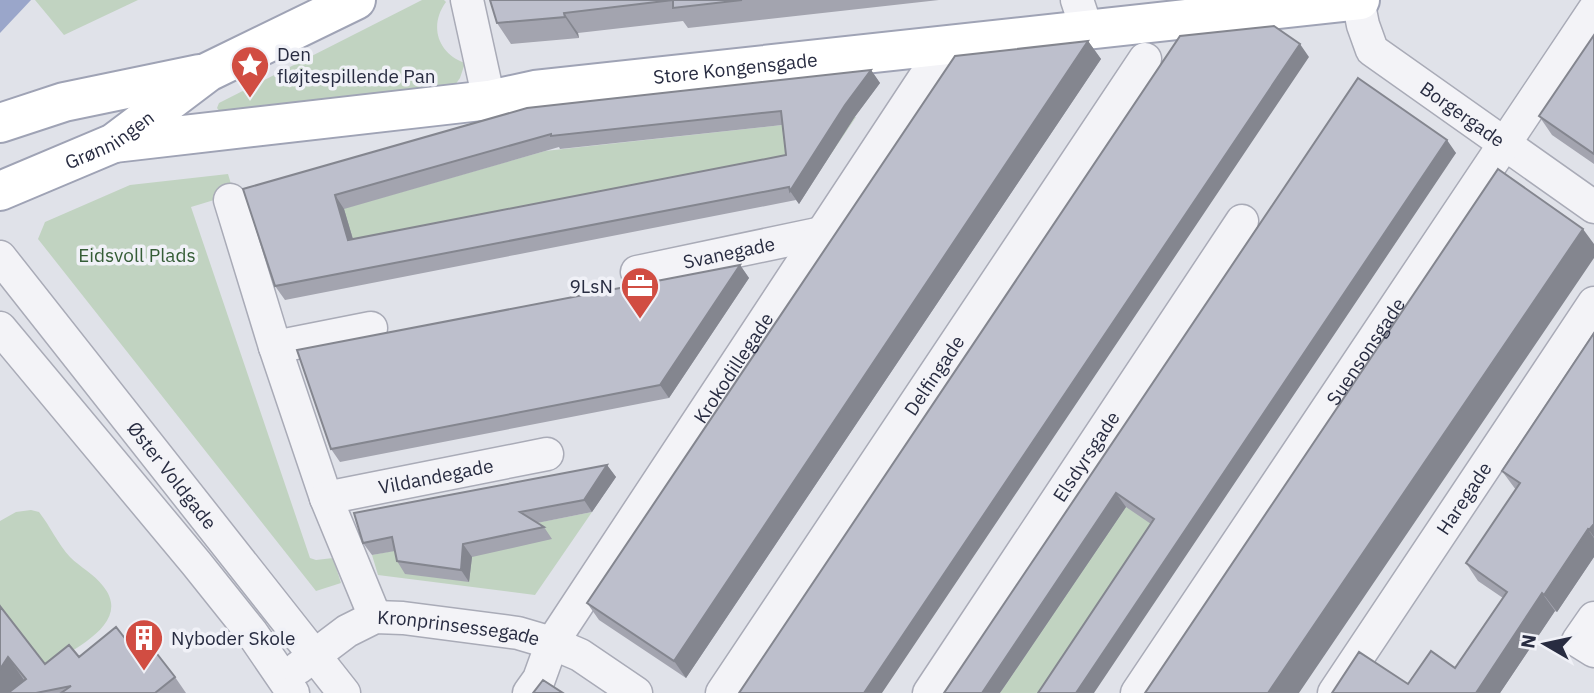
<svg xmlns="http://www.w3.org/2000/svg" width="1594" height="693" font-family="'IBM Plex Sans',sans-serif">
	<style>
		.green { fill: #c1d3c1 }
		.water { fill: #9aa6ca }
		.lines { fill: none; stroke-linecap: round; stroke-linejoin: round }
		.minor-casing { stroke: #a9abb7; stroke-width: 35 }
		.major-casing { stroke: #9fa3b5; stroke-width: 42 }
		.minor { stroke: #f3f3f7; stroke-width: 32 }
		.major { stroke: #fff; stroke-width: 38 }
		.wall { fill: #a3a4af; fill-rule: evenodd }
		.shaded-wall { fill: #84868f }
		.building { fill: #bdbfcc; stroke: #84868f; stroke-width: 2; fill-rule: evenodd }
		.labels { text-anchor: middle; stroke-width: 7; stroke-linejoin: round; paint-order: stroke }
		.poi-label { font-size: 19px; fill: #282c41; stroke: #f0f1f7; text-anchor: start }
		.street-label { font-size: 19px; fill: #282c41; stroke: #f0f1f7 }
		.park-label { font-size: 19px; fill: #355d37; stroke: #f0f1f7 }
	</style>
	<rect width="100%" height="100%" fill="#e0e2e9"/>
	<!-- green -->
	<path class="green" d="M35,0H138L64,35Z
		M422,0H444L446,2C429,25 437,53 465,63L460,78L455,85L220,112L217,108L219,103Z
		M1393,109L1056,693H1000Z
		M856,117L825,163L275,269L261,232L545,151Z
		M228,174L234,194L191,207L310,558L316,560L333,558L341,583L316,591L38,239L45,222L130,185Z
		M31,510L39,512C50,526 58,544 70,557C80,567 94,574 103,586C134,624 70,650 46,667L0,608V521L16,512Z
		M592,512L535,595L378,575L372,555Z"/>
	<!-- water -->
	<path class="water" d="M0,0H31L0,33Z"/>
	<g class="lines">
		<!-- minor casing -->
		<g class="minor-casing">
			<g id="minor">
				<path d="M467,0L489,100"/>
				<path d="M1077,0L1087,30"/>
				<path id="s1" d="M1358,0L1363,25L1372,50L1594,207"/>
				<path d="M230,200L275,347L326,498L375,617"/>
				<path id="s2" d="M0,257L344,693"/>
				<path id="s3" d="M637,272L822,233"/>
				<path d="M0,328L196,563L252,633L293,693"/>
				<path d="M275,347L371,328"/>
				<path id="s4" d="M326,498L547,454"/>
				<path d="M1594,618L1578,641L1594,651"/>
				<path id="s5" d="M298,668L347,631L375,617L403,618L518,633L552,643L580,655L636,693"/>
				<path id="s6" d="M529,693L539,679L552,643L946,45"/>
				<path id="s7" d="M722,693L1145,59"/>
				<path id="s8" d="M929,693L1242,221"/>
				<path id="s9" d="M1137,693L1594,10"/>
				<path id="s10" d="M1334,693L1594,303"/>
			</g>
		</g>
		<!-- major casing -->
		<g class="major-casing">
			<g id="major">
				<path d="M0,123L64,102L199,74"/>
				<path id="s11" d="M114,143L489,100L535,90L1360,0"/>
				<path id="s12" d="M0,191L114,143L208,72L356,0"/>
			</g>
		</g>
		<!-- minor -->
		<use href="#minor" class="minor"/>
		<!-- major -->
		<use href="#major" class="major"/>
	</g>
	<!-- wall -->
	<path class="wall" d="M490,0H939L688,28L683,21L578,33L579,38L511,44L497,23Z
		M1594,35V164L1552,135L1539,116Z
		M1088,41L1101,59L686,678L599,620L587,603Z
		M871,70L880,83L854,118L799,204L796,200L285,300L275,286L243,189ZM782,125L786,155L353,239L344,209L559,147L560,149Z
		M1358,78L1456,153L1151,524L1126,507L1000,693Z
		M740,265L749,278L669,398L340,462L331,449Z
		M1594,333V557L1557,612L1555,611L1500,693H1332L1408,684L1455,668L1503,598L1478,581L1466,563L1516,490L1502,471Z
		M607,465L616,477L592,512L537,523L544,527L552,539L472,557L469,582L405,574L397,561L395,551L372,555L363,543Z
		M0,606L45,664L79,657L127,641L175,677L186,693H0Z"/>
	<!-- shaded-wall -->
	<path class="shaded-wall" d="M564,13L578,33L579,38L565,17Z
		M1088,41L1101,59L686,678L674,661Z
		M1300,44L1309,57L882,693H864Z
		M871,70L880,83L854,118L799,204L790,191L845,105Z
		M1447,140L1456,153L1094,693H1076Z
		M335,195L344,209L357,253L348,240Z
		M1583,229L1594,244V258L1299,693H1268Z
		M740,265L749,278L669,398L660,385Z
		M607,465L616,477L592,512L584,500Z
		M1116,493L1126,507L1000,693H982Z
		M1594,524V537L1589,530Z
		M1588,529L1594,538V557L1557,612L1544,595Z
		M463,544L472,557L469,582L461,570Z
		M1542,593L1555,611L1500,693H1476Z
		M8,657L24,680L15,693H0V669Z"/>
	<!-- building -->
	<path class="building" d="M490,0H742L673,8V0L564,13L565,17L497,23Z
		M1274,26L1300,44L864,693H739L1180,36Z
		M1594,35V154L1539,116Z
		M1088,41L674,661L587,603L955,56Z
		M871,70L845,105L790,191L789,187L275,286L243,189L527,108ZM781,111L786,155L348,240L335,195L551,134V136Z
		M1358,78L1447,140L1076,693H1038L1154,519L1116,493L982,693H944Z
		M1498,169L1583,229L1268,693H1145Z
		M740,265L660,385L331,449L297,350Z
		M1594,333V524L1589,530L1588,529L1544,595L1542,593L1476,693H1332L1359,652L1408,684L1431,651L1455,668L1507,592L1466,563L1520,483L1502,471Z
		M607,465L584,500L520,512L544,527L463,544L461,570L397,561L392,537L363,543L354,513Z
		M0,606L45,664L69,645L79,657L116,627L127,641L140,632L175,677L155,693H61L71,686L36,693H8L26,679L8,657L0,669Z
		M543,680L563,693H533Z"/>
	<!-- icons -->
	<defs>
		<g id="sight-pin" transform="scale(2.0125)"><path d="M0 17L-7.5 6A9.5 9.5 0 1 1 7.5 6Z" fill="#d14d42" stroke="#f0f1f7"/><path d="M0-6L1.8-2.2L6-1.7L2.9 1.2L3.7 5.4L0 3.3L-3.7 5.4L-2.9 1.2L-6-1.7L-1.8-2.2Z" fill="#fff"/></g>
		<g id="office-pin" transform="scale(2.0125)"><path d="M0 17L-7.5 6A9.5 9.5 0 1 1 7.5 6Z" fill="#d14d42" stroke="#f0f1f7"/><path d="M-6-3h4V-5.5h4V-3h4V5H-6ZM-1-4.5V-3h2v-1.5ZM-6 0V1H6V0Z" fill="#fff"/></g>
		<g id="building-pin" transform="scale(2.0125)"><path d="M0 17L-7.5 6A9.5 9.5 0 1 1 7.5 6Z" fill="#d14d42" stroke="#f0f1f7"/><path d="M-4-6H4V6H1V3H-1V6H-4ZM-2.5-4.3h1.7v1.8h-1.7ZM.8-4.3h1.7v1.8H.8ZM-2.5-1h1.7V.8h-1.7ZM.8-1h1.7V.8H.8Z" fill="#fff"/></g>
	</defs>
	<g fill-rule="evenodd">
		<use href="#sight-pin" x="250" y="65"/>
		<use href="#office-pin" x="640" y="286"/>
		<use href="#building-pin" x="144" y="638"/>
	</g>
	<g class="labels">
		<!-- poi labels -->
		<g class="poi-label">
			<text x="277" y="61">Den<tspan x="277" dy="22">fløjtespillende Pan</tspan></text>
			<text x="613" y="293" text-anchor="end">9LsN</text>
			<text x="171" y="645">Nyboder Skole</text>
		</g>
		<!-- street labels -->
		<g class="street-label">
			<text dy="7" stroke="none"><textPath href="#s11" startOffset="626">Store Kongensgade</textPath></text>
			<text dy="7" stroke="none"><textPath href="#s1" startOffset="163">Borgergade</textPath></text>
			<text dy="7" stroke="none"><textPath href="#s12" startOffset="121">Grønningen</textPath></text>
			<text dy="7" stroke="none"><textPath href="#s3" startOffset="94">Svanegade</textPath></text>
			<text dy="7" stroke="none"><textPath href="#s9" startOffset="411">Suensonsgade</textPath></text>
			<text dy="7" stroke="none"><textPath href="#s6" startOffset="385">Krokodillegade</textPath></text>
			<text dy="7" stroke="none"><textPath href="#s7" startOffset="382">Delfingade</textPath></text>
			<text dy="7" stroke="none"><textPath href="#s8" startOffset="284">Elsdyrsgade</textPath></text>
			<text dy="7" stroke="none"><textPath href="#s2" startOffset="278">Øster Voldgade</textPath></text>
			<text dy="7" stroke="none"><textPath href="#s4" startOffset="112">Vildandegade</textPath></text>
			<text dy="7" stroke="none"><textPath href="#s10" startOffset="234">Haregade</textPath></text>
			<text dy="7" stroke="none"><textPath href="#s5" startOffset="177">Kronprinsessegade</textPath></text>
		</g>
		<!-- park labels -->
		<g class="park-label">
			<text x="137" y="262">Eidsvoll Plads</text>
		</g>
	</g>
	<!-- north arrow -->
	<g transform="translate(1545 644) rotate(279)" stroke="#f0f1f7" stroke-width="5" paint-order="stroke">
	<path d="M0-5L12 26L0 18L-12 26Z" fill="#282c41"/>
	<text y="-10" font-size="19" font-weight="bold" text-anchor="middle" fill="#282c41">N</text>
	</g>
</svg>
